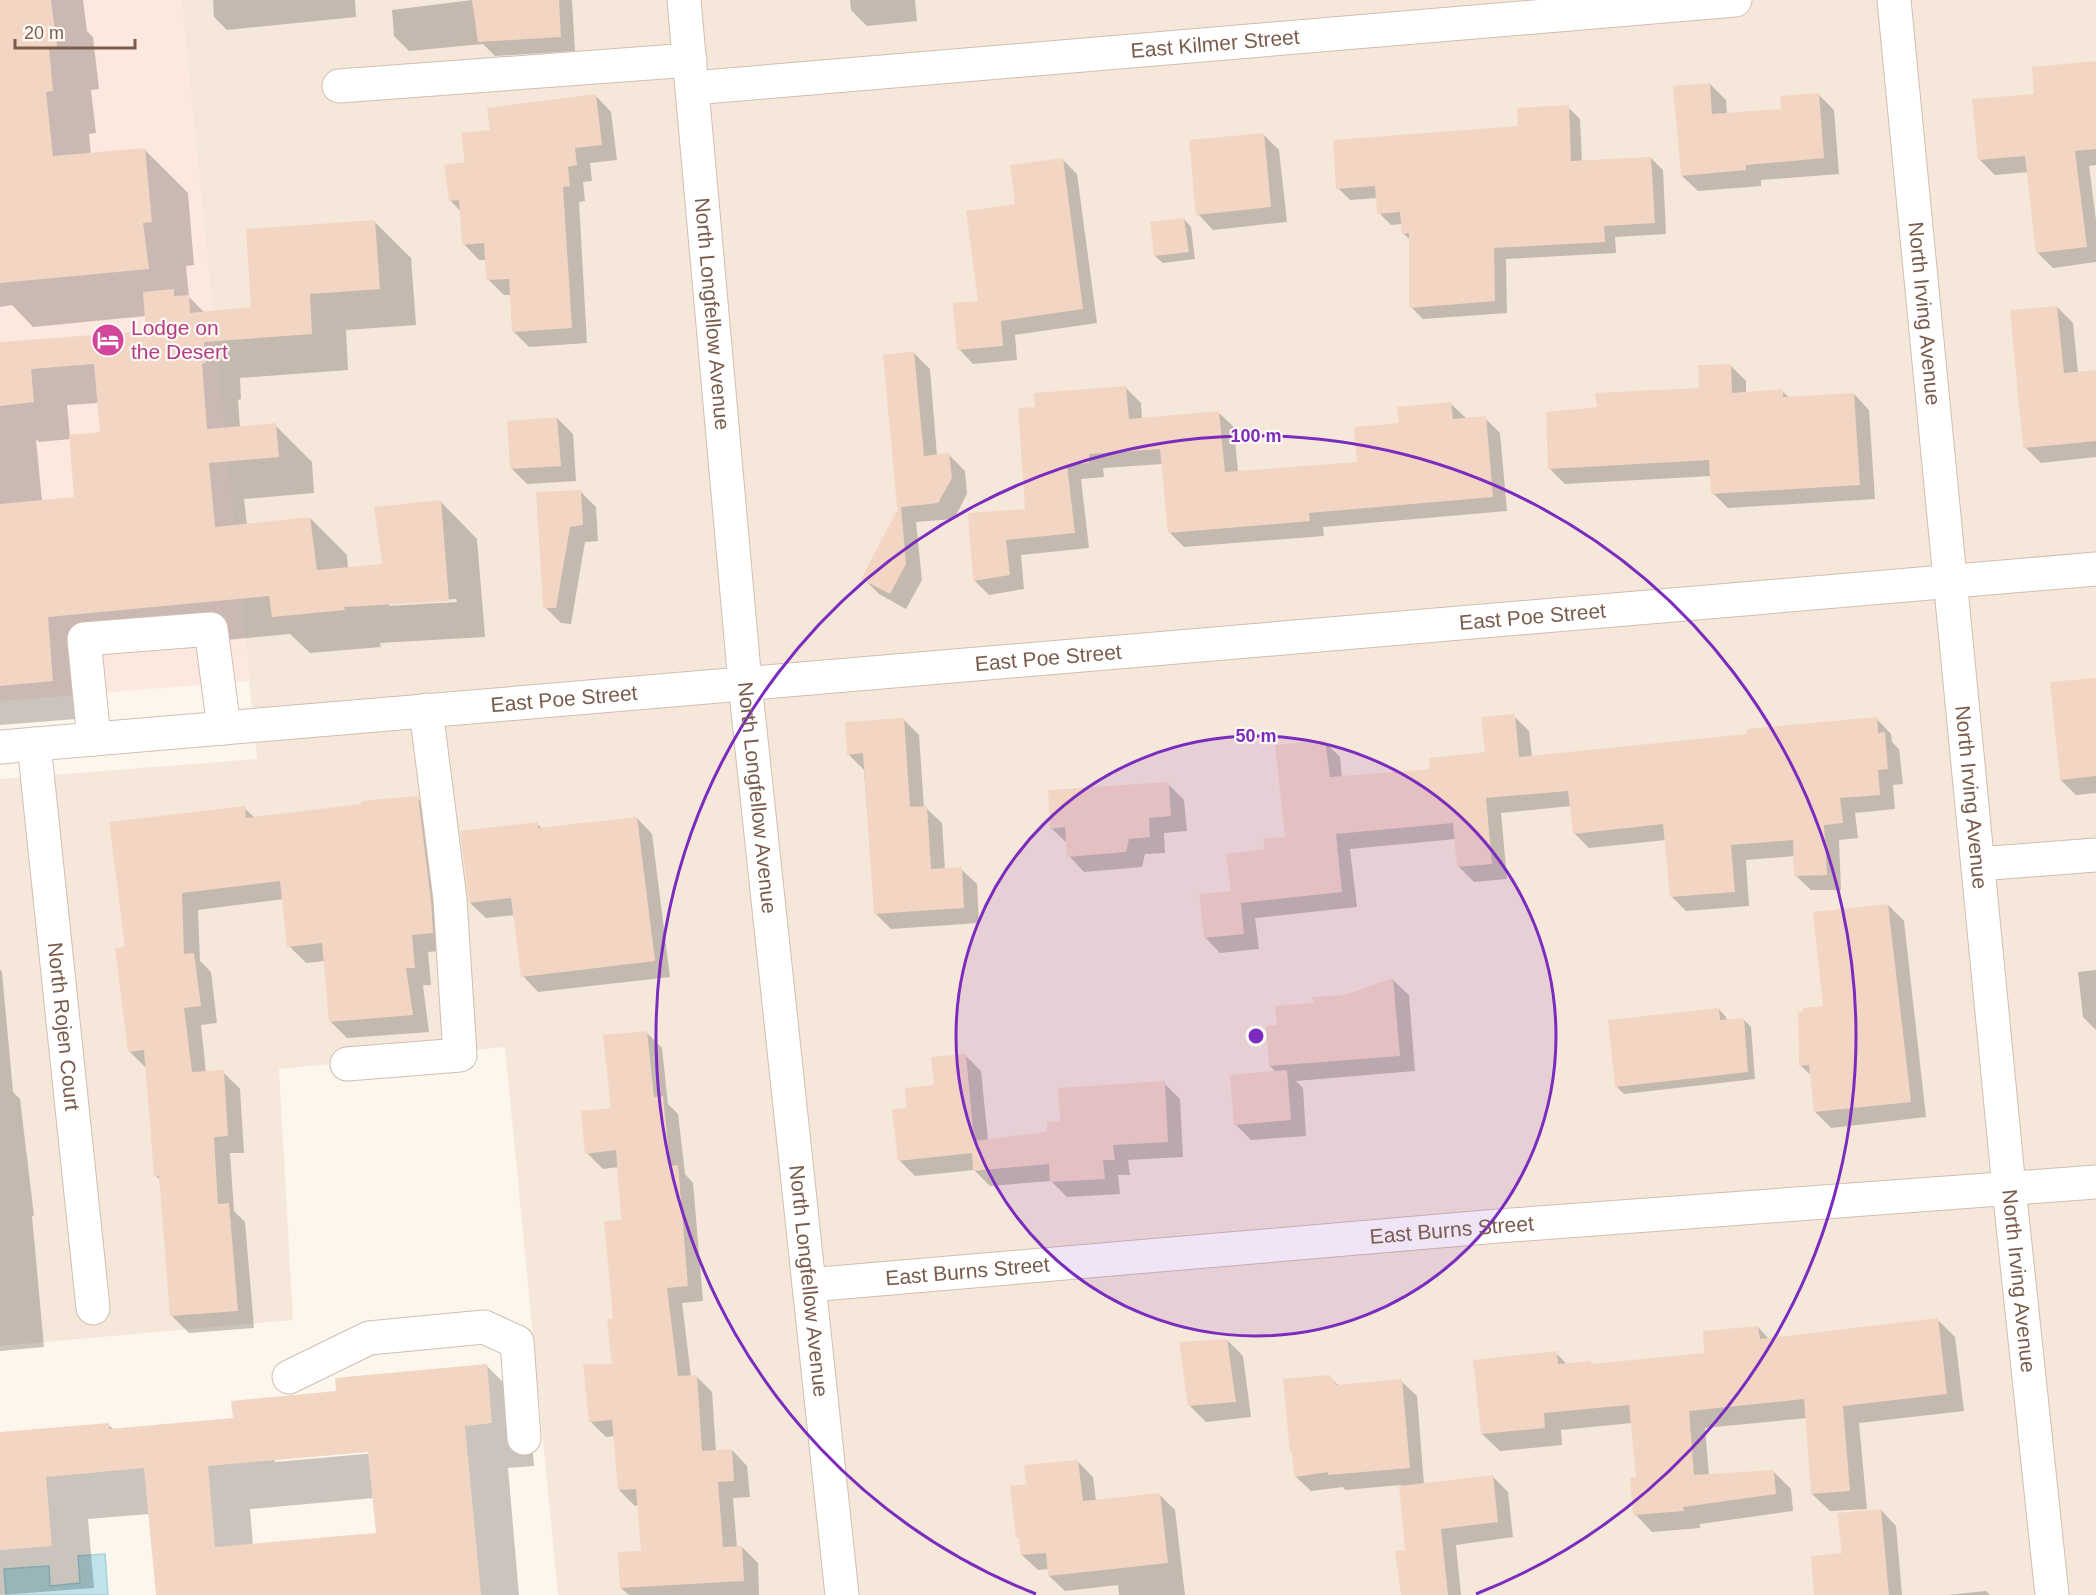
<svg xmlns="http://www.w3.org/2000/svg" width="2096" height="1595" font-family="Arial,sans-serif">
	<style>
		.residential { fill: #f5e8da }
		.commercial { fill: #fde8e0 }
		.water { fill: #bfe3e8; stroke: #a5d3da; stroke-width: 1.5 }
		.shadow { fill: #0003; fill-rule: evenodd }
		.building { fill: #f3d5c3; fill-rule: evenodd }
		.lines { fill: none; stroke-linecap: round; stroke-linejoin: round }
		.minor-casing { stroke: #d1beb0; stroke-width: 35 }
		.minor { stroke: #fff; stroke-width: 33 }
		.ring { fill: none; stroke: #7b2cbf; stroke-width: 3 }
		.labels { text-anchor: middle; stroke-width: 4.5; stroke-linejoin: round; paint-order: stroke }
		.street-label { font-size: 21px; fill: #7a5c4d; stroke: #fffaf3 }
		.hotel-label { font-size: 21px; fill: #b23c85; stroke: #fffaf3; text-anchor: start }
		.centre { fill: #7b2cbf; stroke: #fffaf3; stroke-width: 3 }
		.ring-label { font-size: 18px; text-anchor: middle; font-weight: bold; fill: #7b2cbf; stroke: #fffaf3; stroke-width: 4.5; stroke-linejoin: round; paint-order: stroke }
	</style>
	<rect width="100%" height="100%" fill="#fdf6ec"/>
	<!-- residential -->
	<path class="residential" d="M181,0H2096V1595H558L505,1047L279,1069L293,1320L0,1346V779L257,759Z"/>
	<!-- commercial -->
	<path class="commercial" d="M0,0H181L249,681L0,701Z"/>
	<!-- water -->
	<path class="water" d="M105,1554L108,1595H6L4,1569L49,1566L50,1586L80,1583L78,1556Z"/>
	<!-- shadow -->
	<path class="shadow" d="M0,0H83L87,31L93,37L99,89L91,90L96,133L89,134L91,155L145,150L188,193L194,265L186,266L189,297L205,313L253,309L375,222L411,258L416,325L346,330L348,370L240,378L241,399L238,400L240,428L275,425L312,462L314,493L244,499L247,525L310,518L347,555L348,569L383,566L441,502L477,539L485,637L380,643L381,647L310,653L290,634L84,653L89,718L0,725V343L148,332L146,316L33,327L12,305L0,307ZM99,403L101,434L70,436L67,405ZM36,439L39,442L71,439L76,498L42,501ZM456,599L457,602L389,606V603Z
		M213,0H355L356,17L227,30L214,17Z
		M472,0H572L575,51L495,56L483,44L409,51L394,36L392,10Z
		M850,0H915L917,21L867,26L851,10Z
		M2096,63V165L2089,166L2096,220V262L2053,268L2038,253L2029,172L1995,175L1980,160L2036,95Z
		M1710,84L1726,100L1727,114L1782,110L1818,94L1834,110L1839,174L1761,180V186L1698,191L1682,176Z
		M596,96L611,112L617,160L590,163L592,181L583,182L585,201L579,202L587,343L529,347L513,331L511,295H504L488,279L487,260H479L464,244L461,212L450,200L466,163L491,131Z
		M1568,107L1580,119L1582,162L1651,158L1663,170L1666,234L1615,237L1616,253L1506,259L1507,313L1423,319L1411,307V241L1403,233L1402,224L1391,225L1379,213L1378,198L1350,200L1338,188L1519,128Z
		M1263,134L1279,150L1287,222L1213,230L1198,214Z
		M1063,160L1077,174L1097,323L1015,335L1017,360L973,364L959,349L1017,206Z
		M1184,219L1191,227L1195,259L1163,263L1155,256Z
		M2057,307L2073,323L2078,373L2096,371V457L2041,463L2025,447Z
		M914,353L930,369L937,456L949,455L965,471L967,494L954,519L916,522L922,580L906,609L879,594L863,578L901,508Z
		M1730,365L1746,381V393L1782,391L1790,398L1854,394L1869,410L1875,499L1728,508L1713,493L1711,476L1565,484L1549,468L1598,409L1700,389Z
		M1126,388L1141,403L1142,419L1219,413L1234,427L1238,472L1358,463L1400,425L1451,404L1466,418H1485L1500,433L1507,511L1323,527L1324,536L1184,547L1169,532L1163,464L1103,468L1104,477L1081,479L1089,548L1021,555L1024,589L989,595L974,580L1027,511L1037,408Z
		M557,418L573,434L576,481L527,484L511,468Z
		M580,491L596,507L598,541L585,542L571,624L561,623L545,607Z
		M2096,679V793L2076,795L2061,780Z
		M1514,716L1529,731L1532,757L1748,735L1876,718L1891,734L1892,742L1899,749L1903,784L1893,785L1895,809L1855,813L1858,838L1839,840L1841,890H1811L1795,875V856L1746,860L1749,906L1686,911L1671,896L1666,840L1589,848L1574,833L1571,806L1501,813L1507,879L1474,882L1458,866L1456,839L1350,849L1357,907L1255,918L1259,949L1220,953L1205,937L1232,892L1266,851L1287,839L1325,742L1340,757L1342,778L1431,770L1487,754Z
		M903,719L919,735L924,808H926L942,823L945,870L961,869L977,884L979,923L891,929L875,913L864,770L848,754Z
		M1168,784L1184,800L1187,831L1164,833L1165,853L1145,854L1142,867L1084,872L1069,856L1068,844L1051,828Z
		M417,798L435,815L450,950L428,952L431,985H423L429,1032L347,1038L330,1021L325,961L306,963L289,946L284,899L198,910L200,961L211,972L217,1023L201,1025L206,1073L223,1072L240,1089L244,1153H230L234,1211L245,1222L254,1328L189,1333L172,1316L161,1181L156,1176L146,1068L129,1051L126,948L244,808L255,818Z
		M637,818L652,834L670,977L538,992L523,976L515,915L486,918L470,903L537,824L543,829Z
		M1888,905L1904,921L1926,1117L1831,1128L1815,1112L1812,1076L1801,1066L1805,1013L1825,1007Z
		M0,969L2,972L13,1092L20,1099L34,1216H32L44,1347L0,1351Z
		M2096,970V1030L2083,1017L2078,972Z
		M1393,980L1409,995L1415,1071L1296,1081L1303,1088L1306,1136L1251,1140L1235,1124L1277,1073L1270,1066L1278,1026L1317,1005Z
		M1719,1009L1726,1017L1727,1021L1743,1019L1751,1027L1755,1079L1624,1094L1616,1086Z
		M646,1032L662,1048L668,1104L678,1114L685,1174L693,1183L703,1301L682,1303L691,1376H696L712,1392L716,1452L732,1450L747,1466L750,1497L733,1498L737,1547H742L758,1563L759,1595H629L621,1588L643,1552L639,1505L635,1506L619,1490L614,1436L606,1437L590,1421L613,1365L615,1320L623,1222L619,1167L603,1169L587,1153L613,1110Z
		M965,1055L981,1071L988,1140L1049,1133L1061,1122L1164,1083L1180,1099L1183,1157L1128,1160L1130,1175H1118L1120,1194L1067,1197L1051,1181L990,1186L974,1170L915,1176L899,1160L909,1109L935,1086Z
		M1938,1320L1955,1337L1964,1411L1859,1423L1867,1509L1830,1511L1812,1494L1807,1418L1705,1428L1709,1475L1773,1471L1791,1489L1793,1511L1700,1524V1528L1652,1532L1635,1514L1638,1479L1632,1423L1561,1430L1562,1445L1500,1451L1482,1434L1556,1353L1568,1365L1590,1363L1593,1365L1706,1355L1758,1327L1769,1339Z
		M1227,1340L1243,1356L1251,1417L1206,1422L1190,1406Z
		M486,1365L529,1408L534,1466L508,1468L519,1595H157L150,1514L88,1519L94,1588L0,1595V1434L108,1424L114,1430L234,1419L337,1392ZM376,1450V1453L275,1462V1459ZM374,1498L377,1534L253,1545L250,1509Z
		M1330,1377L1340,1387L1401,1381L1417,1396L1424,1485L1492,1476L1508,1492L1513,1537L1456,1545L1461,1595H1402L1406,1552L1401,1485L1345,1490L1343,1487L1311,1491L1295,1476L1294,1455L1291,1452Z
		M1078,1462L1093,1477L1096,1501L1160,1495L1175,1510L1185,1595H1119L1118,1585L1065,1591L1049,1576V1569L1038,1570L1022,1555L1021,1540L1018,1537L1028,1485Z
		M1881,1510L1896,1526L1902,1595H1843V1554Z
		M1986,1591L1990,1595H1947Z"/>
	<!-- building -->
	<path class="building" d="M0,0H51L57,47L49,48L53,91L46,92L53,156L145,148L152,222L143,223L149,269L0,283Z
		M472,0H559L561,37L478,42Z
		M2096,61V149L2075,151L2087,247L2036,253L2025,156L1978,160L1972,99L2034,94L2032,67Z
		M1710,83L1712,114L1781,109L1780,96L1819,93L1824,158L1746,165V170L1681,176L1673,86Z
		M596,94L602,145L575,148L577,165L568,167L570,186L563,187L572,328L512,332L509,279L486,280L484,243L462,245L459,200L449,201L444,165L465,162L461,133L490,130L487,108Z
		M1569,105L1571,161L1651,157L1655,223L1604,226L1605,242L1494,248L1495,301L1409,308V233L1402,234L1400,212L1377,214L1375,186L1336,189L1333,140L1518,126L1517,108Z
		M1264,133L1271,207L1196,215L1189,140Z
		M1063,158L1083,309L1001,321L1003,346L957,350L953,303L978,301L966,211L1015,204L1010,165Z
		M1184,218L1189,252L1154,256L1150,222Z
		M375,220L380,289L310,294L312,334L204,342L206,362L202,364L207,429L276,423L279,457L209,463L215,527L310,517L317,570L382,564L374,507L441,500L449,601L344,607L345,610L272,617L269,596L48,617L53,681L0,686V504L74,497L69,435L100,432L94,364L31,369L34,402L0,406V342L146,331L143,292L174,289V296L189,295L190,313L251,307L246,229Z
		M2057,306L2064,373L2096,370V441L2023,448L2010,310Z
		M914,351L924,456L949,453L952,478L938,503L901,507L906,564L890,594L861,579L899,507H897L883,355Z
		M1731,364L1732,393L1783,389V397L1854,393L1860,485L1711,494L1709,460L1548,469L1546,412L1597,407L1595,393L1699,388L1698,365Z
		M1126,386L1129,419L1219,411L1225,472L1357,462L1354,427L1399,423L1397,407L1451,402L1453,419L1486,416L1493,497L1309,513L1310,521L1168,533L1160,449L1089,454V463L1067,465L1075,533L1006,540L1010,575L973,581L968,513L1025,509L1018,408L1035,407L1034,393Z
		M557,417L561,466L510,469L507,421Z
		M581,490L583,525L570,527L556,608H543L536,492Z
		M2096,678V776L2060,780L2050,682Z
		M1515,714L1519,757L1747,734L1746,729L1877,717L1878,733L1885,732L1888,769L1878,770L1880,795L1840,798L1843,823L1824,825L1827,875L1794,876L1793,840L1731,845L1735,892L1670,897L1663,824L1573,834L1568,791L1486,798L1492,864L1457,867L1453,823L1336,834L1342,892L1241,903L1244,934L1204,938L1199,894L1231,891L1226,854L1265,849L1263,839L1285,837L1275,745L1325,740L1330,777L1430,769L1429,758L1485,752L1481,717Z
		M904,718L910,807L927,806L931,869L962,867L964,908L874,914L863,753L847,755L845,722Z
		M1169,782L1171,816L1149,818L1150,837L1129,839L1126,852L1067,857L1065,827L1050,829L1048,790Z
		M418,796L431,901L433,933L412,935L415,968H406L413,1015L329,1022L322,943L287,947L280,881L182,893L184,954L194,953L201,1006L184,1008L192,1072L224,1070L228,1136L214,1137L218,1204L229,1203L238,1311L170,1316L159,1176H154L144,1050L128,1052L115,948L125,947L109,822L245,806L246,818L361,804V801Z
		M637,817L655,961L521,977L511,898L469,903L460,831L538,822V828Z
		M1888,904L1911,1102L1814,1112L1809,1065L1799,1066L1798,1012L1803,1011V1008L1823,1006L1813,912Z
		M1393,978L1400,1056L1269,1066L1266,1026L1277,1025L1275,1006L1314,1003L1312,997L1344,995Z
		M1719,1008L1720,1020L1744,1018L1748,1072L1615,1087L1608,1020Z
		M647,1031L654,1097L663,1096L670,1166L678,1165L688,1286L667,1288L678,1376L697,1375L702,1451L732,1449L734,1481L718,1482L723,1547L742,1546L744,1581L620,1588L618,1552L641,1551L636,1489L618,1490L612,1420L589,1422L583,1364H612L607,1319H613L604,1221L621,1220L616,1150L585,1154L581,1111L611,1108L603,1035Z
		M966,1054L974,1141L1047,1132V1122L1060,1121L1058,1088L1165,1081L1168,1142L1113,1145L1115,1160H1103L1105,1179L1050,1182L1049,1164L973,1171L972,1153L898,1161L892,1109L907,1108L905,1088L934,1085L931,1057Z
		M1287,1070L1291,1120L1234,1125L1230,1075Z
		M1938,1318L1947,1394L1843,1406L1850,1491L1811,1494L1804,1399L1689,1411L1694,1475L1774,1470L1776,1494L1683,1507L1684,1511L1633,1515L1630,1478L1636,1477L1629,1405L1544,1413L1545,1428L1481,1434L1473,1360L1557,1351L1558,1364L1591,1361V1364L1704,1353L1703,1331L1758,1326L1760,1339Z
		M1227,1339L1236,1402L1188,1406L1179,1342Z
		M487,1364L492,1423L465,1426L481,1595H156L144,1468L46,1477L52,1546L0,1550V1432L109,1423V1429L233,1418L231,1401L336,1391L335,1378ZM368,1452L376,1533L215,1547L208,1466Z
		M1330,1375L1336,1385L1402,1379L1410,1468L1328,1475V1472L1294,1477L1292,1453H1290L1283,1379Z
		M1078,1460L1083,1501L1160,1493L1168,1563L1048,1576L1046,1553L1021,1555L1019,1537L1016,1538L1010,1486L1026,1484L1024,1465Z
		M1493,1475L1498,1522L1441,1529L1448,1595H1401L1395,1551L1405,1550L1399,1486Z
		M1881,1509L1889,1595H1814L1811,1556L1842,1553L1837,1513Z"/>
	<g class="lines">
		<!-- minor casing -->
		<g class="minor-casing">
			<g id="minor">
				<path id="s1" d="M684,0L745,683L842,1595"/>
				<path id="s2" d="M1894,0L2009,1188L2052,1595"/>
				<path d="M339,86L690,60"/>
				<path id="s3" d="M693,88L1735,0"/>
				<path d="M94,739L84,639L211,629L224,728"/>
				<path id="s4" d="M34,744L93,1308"/>
				<path id="s5" d="M0,747L2096,569"/>
				<path d="M1978,864L2096,855"/>
				<path d="M347,1064L460,1055L450,899L426,710"/>
				<path id="s6" d="M809,1285L1498,1226L2096,1182"/>
				<path d="M289,1377L369,1338L484,1327L517,1342L524,1438"/>
			</g>
		</g>
		<!-- minor -->
		<use href="#minor" class="minor"/>
	</g>
	<!-- distance rings -->
	<circle cx="1256" cy="1036" r="300" fill="#7b2cbf" fill-opacity=".12"/>
	<g class="ring">
		<circle cx="1256" cy="1036" r="300"/>
		<path d="M1036 1594A600 600 0 1 1 1476 1594"/>
	</g>
	<!-- icons -->
	<defs>
		<g id="hotel-disc" transform="scale(1.725)"><circle r="9.5" fill="#d1479c" stroke="#fffaf3"/><path d="M-6-4.5h1.5V1H6V5H4.5V3h-9V5H-6ZM-4 0a1.8 1.8 0 1 1 3.6 0ZM.5 0V-2.5h3Q6-2.5 6 0Z" fill="#fff"/></g>
	</defs>
	<g fill-rule="evenodd">
		<use href="#hotel-disc" x="108" y="340"/>
	</g>
	<g class="labels">
		<!-- street labels -->
		<g class="street-label">
			<text dy="7" stroke="none"><textPath href="#s3" startOffset="524">East Kilmer Street</textPath></text>
			<text dy="7" stroke="none"><textPath href="#s1" startOffset="315">North Longfellow Avenue</textPath></text>
			<text dy="7" stroke="none"><textPath href="#s2" startOffset="315">North Irving Avenue</textPath></text>
			<text dy="7" stroke="none"><textPath href="#s5" startOffset="1538">East Poe Street</textPath></text>
			<text dy="7" stroke="none"><textPath href="#s5" startOffset="1052">East Poe Street</textPath></text>
			<text dy="7" stroke="none"><textPath href="#s5" startOffset="566">East Poe Street</textPath></text>
			<text dy="7" stroke="none"><textPath href="#s1" startOffset="801">North Longfellow Avenue</textPath></text>
			<text dy="7" stroke="none"><textPath href="#s2" startOffset="801">North Irving Avenue</textPath></text>
			<text dy="7" stroke="none"><textPath href="#s4" startOffset="284">North Rojen Court</textPath></text>
			<text dy="7" stroke="none"><textPath href="#s6" startOffset="645">East Burns Street</textPath></text>
			<text dy="7" stroke="none"><textPath href="#s6" startOffset="159">East Burns Street</textPath></text>
			<text dy="7" stroke="none"><textPath href="#s1" startOffset="1287">North Longfellow Avenue</textPath></text>
			<text dy="7" stroke="none"><textPath href="#s2" startOffset="1287">North Irving Avenue</textPath></text>
		</g>
		<!-- hotel labels -->
		<g class="hotel-label">
			<text x="131" y="335">Lodge on<tspan x="131" dy="24">the Desert</tspan></text>
		</g>
	</g>
	<circle cx="1256" cy="1036" r="9" class="centre"/>
	<g class="ring-label">
		<text x="1256" y="442">100 m</text>
		<text x="1256" y="742">50 m</text>
	</g>
	<!-- scale -->
	<path d="M15 39v9h120v-9" fill="none" stroke="#7a5c4d" stroke-width="3"/>
	<text x="24" y="39" font-size="18" fill="#7a5c4d" stroke="#fffaf3" stroke-width="4.5" paint-order="stroke">20 m</text>
</svg>
